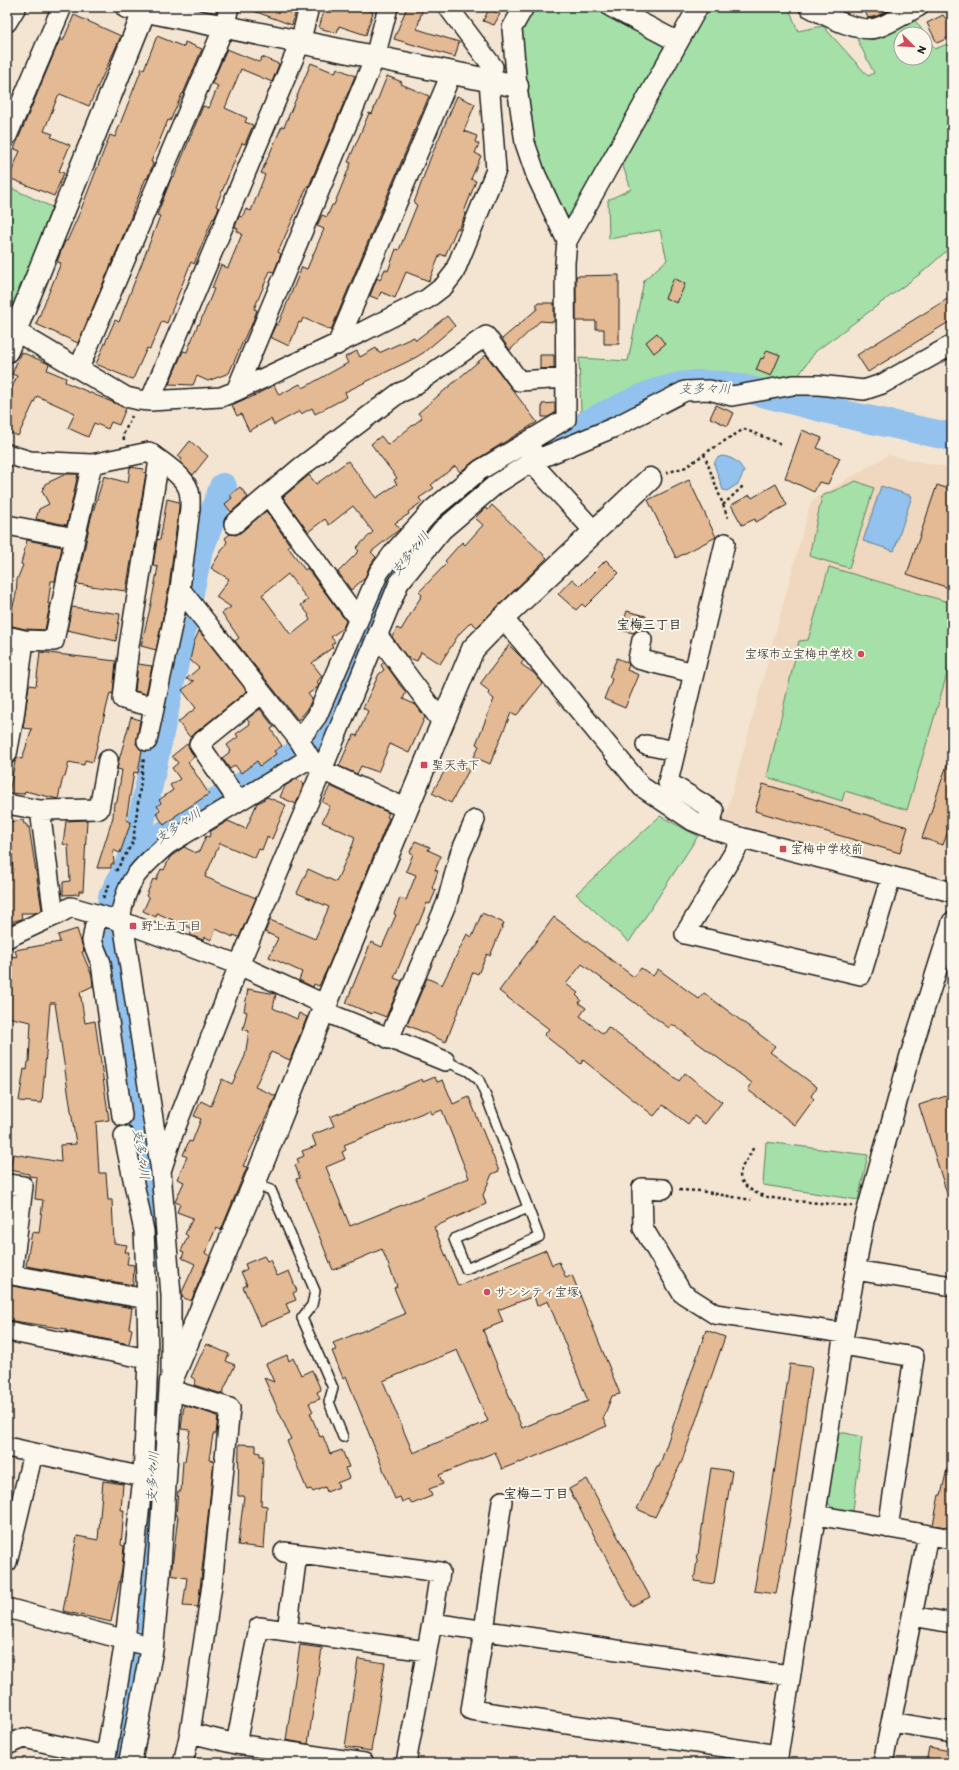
<svg xmlns="http://www.w3.org/2000/svg" width="959" height="1770" font-family="Itim,'Klee One',sans-serif">
	<style>
		.built { fill: #efd8bf }
		.green { fill: #a4e0a7; stroke: #607e62 }
		.water { fill: #92c2ed; stroke: #638099 }
		.lines { fill: none; stroke-linecap: round; stroke-linejoin: round }
		.river { stroke: #92c2ed; stroke-width: 28 }
		.building { fill: #e4ba94; stroke: #1c1c1c; fill-rule: evenodd }
		.lane-casing { stroke: #1c1c1c; stroke-width: 12 }
		.street-casing { stroke: #1c1c1c; stroke-width: 22 }
		.secondary-casing { stroke: #1c1c1c; stroke-width: 25 }
		.path { stroke: #1c1c1c; stroke-width: 2.5; stroke-dasharray: 3 3; stroke-linecap: butt }
		.lane { stroke: #fbf7ec; stroke-width: 9 }
		.street { stroke: #fbf7ec; stroke-width: 19 }
		.secondary { stroke: #fbf7ec; stroke-width: 22 }
		.poi-dot { fill: #d1495b; stroke: #fbf7ec; stroke-width: 1.5 }
		.labels { text-anchor: middle; stroke-width: 4; stroke-linejoin: round; paint-order: stroke }
		.poi-label { font-size: 12px; fill: #1c1c1c; stroke: #fbf7ec; text-anchor: start }
		.water-label { font-size: 13px; font-style: italic; fill: #455665; stroke: #fbf7ec }
		.neighbourhood-label { font-size: 13px; font-weight: bold; fill: #1c1c1c; stroke: #fbf7ec }
	</style>
	<rect width="100%" height="100%" fill="#f4e5d2"/>
	<filter id="ink" filterUnits="userSpaceOnUse"><feTurbulence type="fractalNoise" baseFrequency=".025" numOctaves="2"/><feDisplacementMap in="SourceGraphic" scale="8" xChannelSelector="R" yChannelSelector="G"/><feConvolveMatrix kernelMatrix="1 2 1 2 8 2 1 2 1" color-interpolation-filters="sRGB"/></filter>
	<g filter="url(#ink)">
		<!-- built -->
		<path class="built" d="M888,455L952,468V872L939,877L723,820L728,808L811,501Z"/>
		<!-- green -->
		<path class="green" d="M529,7H602L661,37L664,46L574,215L562,218L535,151L520,26Z
			M705,7H783L790,11L798,31L823,26L868,76L874,73L857,39L914,19L925,34H901V58H925V35L935,49L952,42V246L924,271L816,351L798,376L755,384L734,378L674,375L581,412L579,358L628,361L644,280L667,260L660,230L609,239L608,200L631,189L620,158Z
			M7,186L52,207L15,304L7,305Z
			M856,481L874,488L849,568L809,556L822,496Z
			M829,567L952,603V657L907,810L845,791L842,801L767,777L799,641L808,640Z
			M660,816L698,836L629,942L576,894Z
			M766,1142L868,1155L858,1200L763,1185Z
			M837,1431L862,1437L853,1511L833,1509L826,1500Z"/>
		<!-- water -->
		<path class="water" d="M722,456C732,457 740,462 744,472L738,484L727,491L723,490L714,464L717,458Z
			M881,486L912,496L894,551L863,541Z"/>
		<g class="lines">
			<!-- river -->
			<path class="river" d="M134,855L198,555L223,487
				M153,1255L150,1205L107,943L112,897L134,855L196,813L295,755L319,734L393,570L413,545L449,507L493,472L558,440L604,415L653,393L680,386L697,384L725,385L746,389L853,416L952,437
				M114,1763L135,1662L151,1501L153,1451"/>
		</g>
		<!-- building -->
		<path class="building" d="M252,7H297L292,25L251,10Z
			M325,7H358L373,12L366,35L339,26L337,33L319,28Z
			M407,7H423L417,29L459,42L455,57L394,39Z
			M863,7H895L877,16L868,18Z
			M489,9L500,14L494,25L483,21Z
			M74,15L121,36L89,106L60,94L58,96L44,131L53,134L51,137L70,145L59,171L64,173L54,196L9,178L20,151L14,149L60,39L63,41Z
			M943,15L946,19L952,16V36L937,43L927,23Z
			M157,36L184,47L185,42L202,49L183,94H182L170,121L168,120L151,162L153,163L152,167L147,179L146,178L132,212H133L78,343L36,324L61,263L57,262L65,241H67L80,212L110,135L115,137L142,68L144,69Z
			M227,49L259,62L262,57L279,64L272,82L241,69L225,108L247,118L245,122L253,125L245,144L242,143L216,206L219,208L214,219L213,218L194,264L191,262L167,323L162,321L150,349L147,348L133,379L129,378L96,364L115,320L119,322L160,216L157,215L172,176L174,177L203,106L209,108L218,86L212,83Z
			M311,63L335,73L337,68L355,76L309,186L308,185L278,252L281,254L274,272L270,271L254,309L257,310L250,329L249,328L229,373L208,381L197,376L193,385L169,384L183,351L187,352L198,324L199,325L214,289L212,288L221,265L228,268L242,234L237,231L238,229L235,227L239,216L242,217L246,209L251,211L265,175L261,173L282,126L284,127Z
			M387,76L402,82L401,84L429,96L331,330L303,318L301,323L299,322L289,346L270,337L276,324L278,325L302,267L307,269L324,229L317,226L322,215L327,217L332,205H334L351,163L348,162L361,132L369,113L372,114Z
			M457,96L475,104L464,131L477,136L475,142L479,144L475,153L481,156L471,179L476,181L464,212L466,213L459,229L457,228L445,256L440,254L429,281L406,272L395,298L381,292L378,299L370,296L377,278L380,280L385,269L388,271L396,249L399,250L417,205L414,203L430,159Z
			M619,275V344H604V329H596V321H576V276Z
			M674,278L685,284L677,303L665,298Z
			M952,296V320L868,372L857,355Z
			M537,303H554V322L540,321L510,350L502,339L537,309Z
			M447,316L455,326L423,353L413,359L345,392L347,397L315,414L312,408L301,414L300,411L274,425L271,419L249,431L241,414L237,416L232,405L247,398L248,399L274,385L279,395L300,384L303,388L348,363L345,357L357,351L360,357L376,348L379,353L414,337L416,340Z
			M657,333L665,344L654,353L646,342Z
			M767,350L780,355L771,376L756,370L761,358L763,359Z
			M21,352L49,364L47,370L66,378L65,382L126,408L119,425L111,422L108,429L94,423L88,437L68,428L75,413L37,396L18,436L7,431V400L17,376L12,374Z
			M486,355L537,422L474,461L460,472L455,466L431,485L434,488L419,498L422,502L408,512L409,514L395,523L400,529L371,552L376,557L369,567L365,578L351,590L338,572L359,551L356,548L373,532L353,506L329,525L325,519L308,532L283,497L309,475L316,484L348,461L376,498L397,484L394,480L397,478L371,444L381,436L388,445L422,418L418,413Z
			M540,355H554V368L540,369Z
			M555,403V413L548,417H542V404Z
			M716,405L734,413L728,426L710,418Z
			M802,430L822,438L817,448L840,458L828,484L819,482L814,492L785,478Z
			M190,441L208,456L193,475L180,462L182,459L178,456Z
			M130,467L144,469L143,472L146,473L126,591L77,584L91,518L104,476L128,483Z
			M66,474H78L67,525L36,519L39,509L49,504L42,491L45,484Z
			M689,480L716,537L676,558L648,500Z
			M776,484L787,505L756,522L755,519L742,525L731,505L750,495L752,498Z
			M937,485L952,490V589L907,574Z
			M240,487L248,497L231,512L225,504L232,498L230,495Z
			M167,499L179,502V507L169,587L156,650L141,646L151,604L158,567L153,566L157,539L160,540Z
			M492,505L547,558L477,627L471,622L459,634L440,664L421,652L417,661L407,657L392,637L397,628L401,630L422,595L419,592L447,563L445,561L462,542L465,545L483,525L475,518L485,508L488,510Z
			M266,511L290,545L288,547L305,570L307,568L346,621L343,628L331,637L335,642L331,645L333,647L312,663L322,676L317,682L319,684L318,687L308,694L312,699L307,710L298,720L235,641L239,638L222,613L231,607L216,597L229,579L211,568L227,542L225,538L230,534L236,535L241,532ZM288,574L308,600L301,605L309,615L308,616L310,620L291,635L262,595Z
			M27,540L62,547L55,581H51L48,604H50L45,630L25,629L8,625L16,594L17,580L23,565L21,564Z
			M606,560L619,573L585,607L582,604L576,610L558,594L572,579L580,586Z
			M72,607L120,614L116,641L67,630Z
			M627,611L646,616L642,629L633,633L621,630Z
			M199,631L247,691L190,737L178,722L196,708L182,690L194,681L186,679L199,668L190,660L194,642Z
			M509,645L524,660L521,664L535,674L542,684L516,716L511,713L490,764L474,757L479,746L476,744L494,699L488,694L489,691L480,684Z
			M40,652L116,661L113,694L110,693L93,762L85,760L84,765L69,762L65,777H63L58,799L25,791L24,794L9,793L15,762L17,758L22,759L32,729L23,728L29,685L36,686Z
			M617,658L628,663L629,665L627,670L639,675L625,708L604,699L612,679L609,677Z
			M384,662L399,683H398L406,692L403,699L416,705L425,717L409,753L390,744L378,772L361,766L357,774L339,766L351,739L352,740L354,735L357,736L368,711L363,708L379,674L384,670L381,665Z
			M138,664L152,666L146,694L135,691Z
			M260,709L274,727L271,729L282,746L274,751L276,754L260,766L257,761L241,773L235,765L230,769L222,758L231,751L227,745L238,737L236,734L250,724L247,719Z
			M131,717L140,720L136,744L142,750L138,773L134,772L126,820L131,822L120,853L113,850L114,864H111V868H97L113,817L114,802H117L122,770L117,769L119,760Z
			M187,744L194,757L188,762L209,794L175,816V817L164,825L156,813L160,810L157,806L161,803L159,800L173,790L170,785L180,779L172,768L178,763L172,756Z
			M950,756L952,757V820L943,845L922,838Z
			M451,760L469,770L451,803L432,793Z
			M296,779L304,783L296,804L280,797L285,786Z
			M763,784L908,827L900,853L755,811Z
			M330,786L389,813L387,817L389,818L328,967L319,986L314,984L313,987L299,980L302,972L269,957L278,938L265,932L270,920L315,939L329,907L297,893L308,869L336,882L353,844L355,837L322,822L330,806L322,802Z
			M267,797L286,805L272,839L267,837L262,850L259,849L255,858L220,843L205,877L256,898L239,937L233,935V937L216,929L211,940L205,937L203,940L190,935L193,929L157,913L156,917L143,911L149,898L146,896L153,879L156,880L161,869L164,870L170,857L184,847L196,853L197,851L199,852L206,836L209,837L211,831L228,821L246,829L257,803L262,801Z
			M23,820L24,824H27V827H29L42,910L35,913H21L22,919L7,923V893L9,892L7,871L13,870L9,822Z
			M87,820L83,891H79V894L63,895V882L70,881L68,845L63,844L66,821Z
			M415,841L430,847L428,850L441,856L435,870L438,871L432,888L436,890L430,904L427,903L418,925L417,924L394,978L402,981L386,1017L373,1012L372,1014L346,1003L371,942L382,947L396,915L394,914L400,898L406,900L416,875L406,871L413,854L410,852Z
			M482,913L504,923L490,956L487,954L478,974L473,972L446,1042L407,1025L427,978L442,985L467,934L472,937Z
			M554,917L634,977L641,968L653,976L658,969L699,999L704,993L775,1046L770,1052L817,1087L811,1096L814,1099L795,1125L748,1090L752,1083L672,1024L669,1028L582,964L566,984L578,993L576,995L581,1000L579,1003L586,1008L580,1016L603,1034L608,1027L679,1081L685,1073L722,1102L705,1124L694,1116L688,1124L663,1105L654,1116L583,1060L581,1064L544,1035L549,1029L499,991Z
			M77,929L84,951L82,952L92,976L93,986L80,992L85,1023L95,1021L109,1120L96,1122L99,1173H106L108,1200H112L114,1243L127,1245L125,1252H129L127,1264L134,1265L133,1285L26,1266L32,1232L39,1233L43,1200L35,1199L37,1177L29,1176V1174L10,1170L13,1154L61,1162L60,1145L76,1144L55,1003H50L42,1103L19,1101L24,1069L27,1070L28,1062H29L31,1022L7,1017V955L17,957L15,950L60,942L58,935Z
			M248,989L276,994L273,1008L297,1019L299,1013L307,1017L290,1060L271,1052L255,1087L276,1096L243,1166L247,1167L221,1230L216,1228L205,1253L210,1256L191,1301L182,1297V1292L195,1264L182,1258L184,1252L181,1251L188,1236L185,1234L193,1218L177,1212L180,1204L175,1202L184,1182L177,1179L187,1157L183,1155L189,1141L192,1142L201,1119L194,1116L201,1101L211,1106L222,1079L232,1084L245,1056L249,1031L243,1029L247,1012L244,1011Z
			M435,1077L437,1082L443,1080L453,1104L469,1097L499,1171L492,1174L483,1195L486,1204L434,1227L458,1286L546,1250L552,1265L559,1262L566,1278L572,1275L620,1394L612,1396L603,1419L607,1426L520,1463V1462L502,1469L495,1452L439,1475L443,1484L429,1489L432,1496L412,1504L409,1499L402,1502L400,1497L395,1499L346,1376L343,1378L332,1351L336,1350L333,1343L405,1314L394,1288L397,1286L382,1249L333,1270L296,1179L300,1178L295,1165L299,1163L297,1159L304,1156L302,1151L316,1146L312,1135L334,1126L330,1117L422,1079L423,1082ZM430,1110L432,1114L442,1110L469,1178L350,1226L326,1167L345,1159L342,1152L346,1150L344,1145ZM534,1296L537,1306L548,1301L588,1401L522,1428L483,1330L503,1322L498,1310ZM457,1350L488,1421L413,1453L383,1381Z
			M952,1094V1199L949,1200L919,1105Z
			M264,1256L267,1261L270,1260L277,1276L289,1271L297,1291L293,1293L296,1300L286,1304L290,1313L260,1326L243,1287L247,1285L241,1272L247,1269L245,1264Z
			M7,1285L132,1308L129,1328L132,1329L129,1344L66,1331V1329L7,1320Z
			M706,1330L725,1337L682,1461L655,1517L637,1509L657,1467H659Z
			M206,1344L229,1354L226,1361L235,1365L222,1394L194,1385L196,1380L191,1377Z
			M287,1355L289,1361L293,1358L301,1375L312,1370L321,1390L317,1392L320,1399L309,1403L313,1412L310,1413L320,1437L323,1436L330,1454L342,1450L349,1467L345,1468L349,1478L337,1483L339,1487L327,1492L325,1487L313,1492L311,1489L307,1490L287,1441L291,1439L264,1378L274,1382L266,1364Z
			M790,1364L812,1367L792,1506L776,1594L754,1591L771,1495Z
			M184,1405L218,1416L216,1434H213L209,1460L214,1461L198,1607L183,1606L187,1578L171,1575L178,1516L176,1515L178,1491H181L183,1461H185L190,1430L181,1429Z
			M239,1444L256,1445V1452L260,1453V1456H263L261,1505L267,1506L264,1548L238,1545L244,1496H238Z
			M711,1468L732,1471L714,1584L694,1581Z
			M947,1469L952,1470V1528L933,1525L939,1495H941Z
			M587,1479L650,1597L632,1606L569,1489Z
			M103,1481L123,1484L121,1510H124L121,1545L124,1546L122,1569L111,1622L63,1611L77,1536L98,1540Z
			M300,1645L322,1648L308,1744L286,1740Z
			M358,1659L385,1663L371,1751L345,1747Z
			M929,1747L950,1751L948,1763H926Z"/>
		<g class="lines">
			<!-- lane casing -->
			<g class="lane-casing">
				<path id="lane" d="M445,1061L468,1071L479,1080L488,1101L539,1237L466,1269L454,1239L528,1208
					M254,1184L271,1190L315,1291L312,1305L302,1318L333,1388L329,1402L343,1437"/>
			</g>
			<!-- street casing -->
			<g class="street-casing">
				<path id="street" d="M611,7L678,42
					M809,7C825,15 857,33 876,28C890,24 904,14 918,7
					M7,22L16,7
					M7,136L62,7
					M567,241L698,7
					M7,326L126,397L139,400L150,401L221,397L236,391L364,331L427,299L444,286L454,273L496,170L489,81L493,67L448,7
					M337,345L451,74
					M79,368L224,27L229,7
					M236,391L375,57L388,7
					M150,401L300,43L309,7
					M532,450L531,462L594,531
					M7,454L30,461L92,464L149,452C160,461 180,473 187,486C191,493 190,500 190,508L180,589L147,741
					M268,495L358,619
					M234,524L301,467L399,393L409,389L486,336L519,381L566,378
					M7,525L75,538
					M180,589L299,740L310,758L322,770L407,809
					M503,618L642,787L693,821L715,830L743,838L952,892
					M7,636L24,640L14,717L7,754
					M378,636L442,722
					M24,640L54,641L75,538L92,464
					M642,640L638,659L694,673
					M154,707L123,699L129,646L159,460
					M299,740L317,716L379,572L394,552L433,509L480,470L566,419L565,263L567,241L536,175L525,143L517,86L512,28L524,7
					M646,745L675,751
					M238,801L199,744L262,693
					M7,804L40,810L54,916L71,907L120,921L239,965L326,1005
					M40,810L99,809L108,760
					M709,827L714,811L668,782L725,543
					M743,838L685,934L861,975L891,877
					M97,914L92,941L101,963L122,1116
					M120,921C125,881 138,870 168,844L310,758
					M123,922L161,1171L171,1295V1378
					M7,938L54,916
					M323,1011L445,1061
					M389,1039L447,902L460,854L475,820
					M161,1171L173,1134L239,965L322,770L399,583L442,530L495,485L531,462L615,427L685,391L709,390L732,396L793,385H819L864,390L882,384L952,345
					M7,1184L23,1186L12,1275L147,1299
					M663,1189L642,1188L643,1228L682,1293L715,1314L844,1333
					M855,1270L952,1286
					M7,1331L148,1359
					M842,1345L914,1357L888,1528
					M171,1390L230,1408L212,1585L190,1733L183,1763
					M7,1447L143,1477
					M502,1501L484,1631L471,1710L778,1755
					M816,1515L952,1539
					M284,1552L440,1572L432,1623L406,1763
					M7,1562L33,1453
					M7,1608L152,1647
					M912,1616L952,1623
					M432,1623L789,1675
					M287,1631L297,1554
					M891,1722L952,1732
					M190,1733L236,1744L364,1763
					M236,1744L259,1627L426,1651
					M7,1745L24,1738L106,1756
					M105,1763L125,1640L143,1477L148,1359L147,1299L144,1231L124,1136
					M777,1763L842,1345L864,1221L910,1055L952,922
					M883,1763L928,1535"/>
			</g>
			<!-- secondary casing -->
			<g class="secondary-casing">
				<path id="secondary" d="M127,7L517,86
					M7,351L146,7
					M130,1763L152,1647L159,1573L171,1381L254,1184L323,1011L473,649L503,618L650,479"/>
			</g>
			<!-- path -->
			<path class="path" d="M124,440L123,435L132,416
				M704,454L728,518
				M666,473L686,467L710,450L744,429L781,444
				M723,505L743,486
				M116,871L133,842L144,757
				M103,898L110,883
				M753,1148C750,1158 739,1167 740,1175C741,1187 758,1195 768,1197C794,1202 825,1203 852,1206
				M679,1190L700,1191L751,1200"/>
			<!-- lane -->
			<use href="#lane" class="lane"/>
			<!-- street -->
			<use href="#street" class="street"/>
			<!-- secondary -->
			<use href="#secondary" class="secondary"/>
		</g>
	</g>
	<!-- markers -->
	<g class="poi-dot">
		<circle cx="861" cy="654" r="4"/>
		<rect x="420" y="761" width="8" height="8" rx="2"/>
		<rect x="779" y="845" width="8" height="8" rx="2"/>
		<rect x="129" y="922" width="8" height="8" rx="2"/>
		<circle cx="487" cy="1292" r="4"/>
	</g>
	<g class="labels">
		<!-- poi labels -->
		<g class="poi-label">
			<text x="853" y="658" text-anchor="end">宝塚市立宝梅中学校</text>
			<text x="432" y="769">聖天寺下</text>
			<text x="791" y="853">宝梅中学校前</text>
			<text x="141" y="930">野上五丁目</text>
			<text x="495" y="1296">サンシティ宝塚</text>
		</g>
		<!-- water labels -->
		<g class="water-label">
			<text x="705" y="393">支多々川</text>
			<text transform="translate(410 553) rotate(-51)" y="5">支多々川</text>
			<text transform="translate(178 825) rotate(-34)" y="5">支多々川</text>
			<text transform="translate(142 1154) rotate(81)" y="5">支多々川</text>
			<text transform="translate(152 1477) rotate(-87)" y="5">支多々川</text>
		</g>
		<!-- neighbourhood labels -->
		<g class="neighbourhood-label">
			<text x="649" y="629">宝梅三丁目</text>
			<text x="536" y="1498">宝梅二丁目</text>
		</g>
	</g>
	<!-- margin -->
	<rect width="959" height="1770" fill="none" stroke="#fbf7ec" stroke-width="24"/>
	<rect x="12" y="12" width="935" height="1746" fill="none" stroke="#1c1c1c" stroke-width="1.5" filter="url(#ink)"/>
	<!-- north arrow -->
	<g transform="translate(913 46) rotate(114)"><circle r="19" fill="#fbf7ec" stroke="#a29f99"/>
	<path d="M0-3L7 15L0 10L-7 15Z" fill="#d1495b"/>
	<text y="-6" font-size="11" font-weight="bold" text-anchor="middle" fill="#1c1c1c">N</text>
	</g>
</svg>
